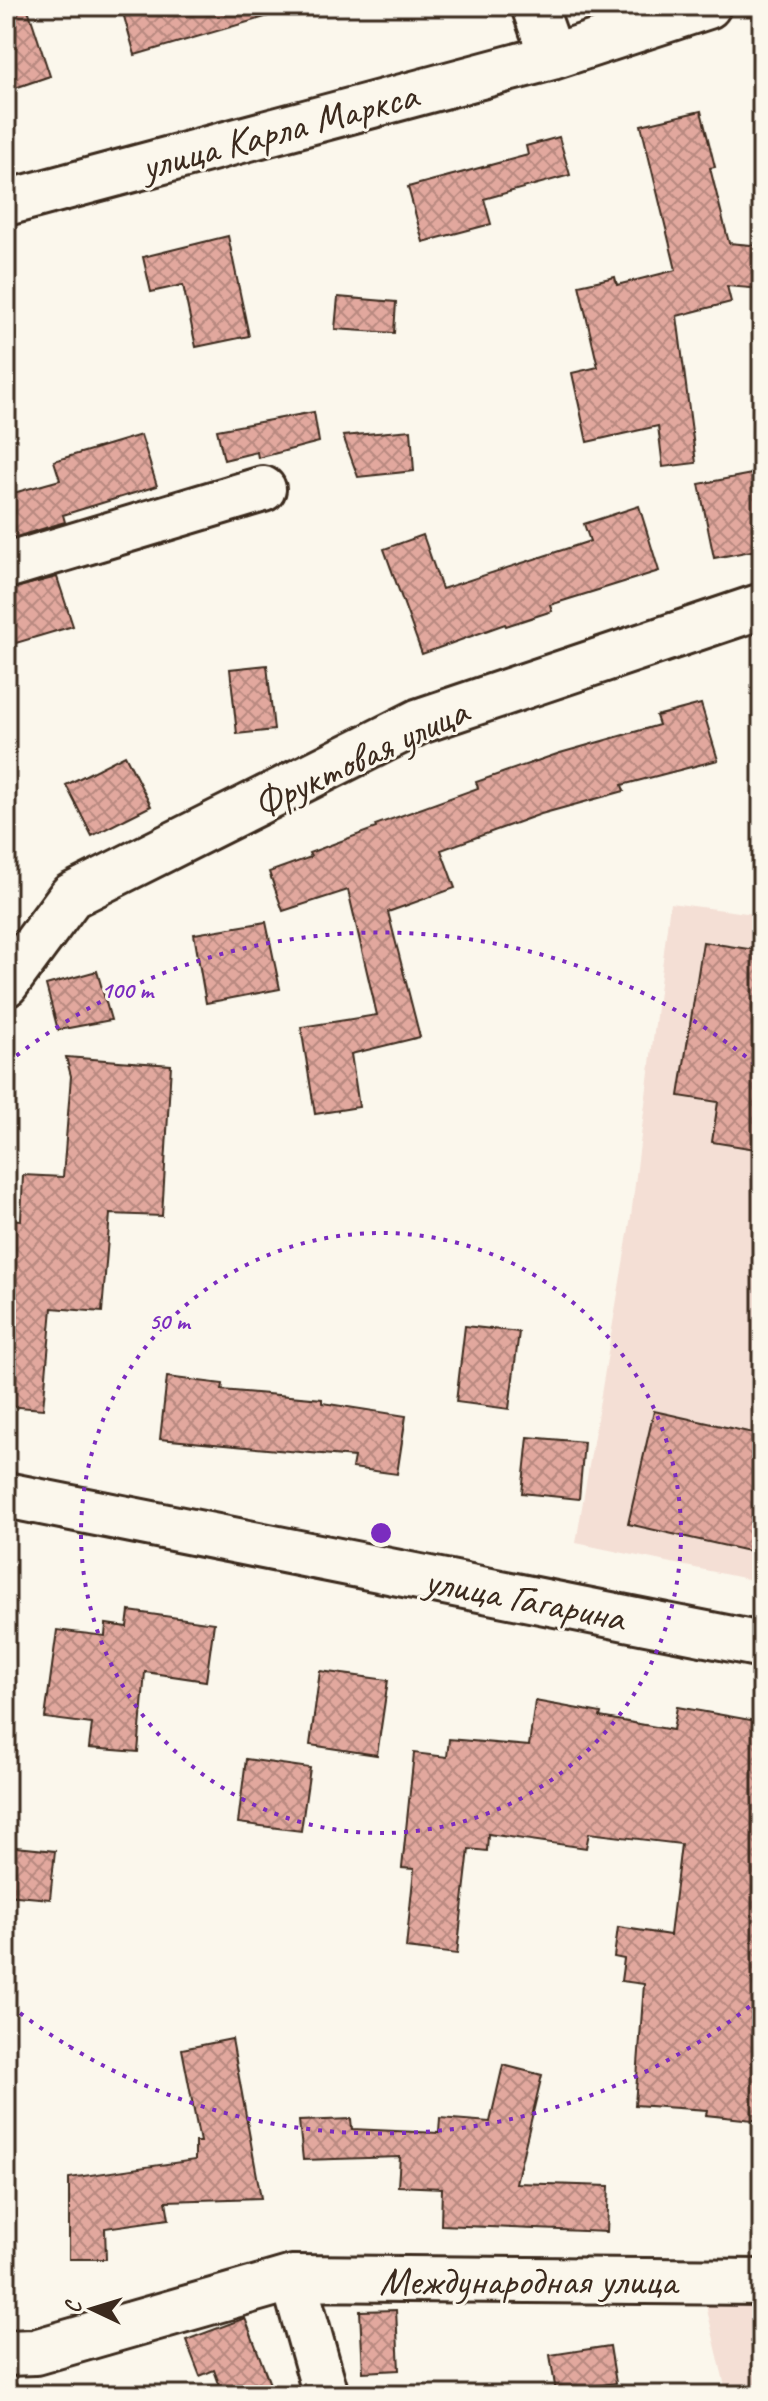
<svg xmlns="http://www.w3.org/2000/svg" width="768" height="2401" font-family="Caveat,sans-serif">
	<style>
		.built { fill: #f4dfd5 }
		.building { fill: url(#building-cross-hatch); stroke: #3b2a1e; stroke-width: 2 }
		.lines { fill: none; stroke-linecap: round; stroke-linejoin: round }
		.minor-casing { stroke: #3b2a1e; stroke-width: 50 }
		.tertiary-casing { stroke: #3b2a1e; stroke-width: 50 }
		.minor { stroke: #fbf7ec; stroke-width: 44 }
		.tertiary { stroke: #fbf7ec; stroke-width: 44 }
		.ring { fill: none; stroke: #7b2cbf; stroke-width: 4; stroke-dasharray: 4 8 }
		.labels { text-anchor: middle; stroke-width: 6; stroke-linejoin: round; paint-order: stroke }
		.street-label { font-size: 40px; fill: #3b2a1e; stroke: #fbf7ec }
		.centre { fill: #7b2cbf; stroke: #fbf7ec; stroke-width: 4 }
		.ring-label { font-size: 24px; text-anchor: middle; font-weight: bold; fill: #7b2cbf; stroke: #fbf7ec; stroke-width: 6; stroke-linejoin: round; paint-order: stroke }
	</style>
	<defs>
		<pattern id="building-cross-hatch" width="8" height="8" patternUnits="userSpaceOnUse" patternTransform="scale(2)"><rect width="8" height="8" fill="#e2a89e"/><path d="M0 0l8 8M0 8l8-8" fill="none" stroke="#b88980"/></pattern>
	</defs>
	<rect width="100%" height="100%" fill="#fbf7ec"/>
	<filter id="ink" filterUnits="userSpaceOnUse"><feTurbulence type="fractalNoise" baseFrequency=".0125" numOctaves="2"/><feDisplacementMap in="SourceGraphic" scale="16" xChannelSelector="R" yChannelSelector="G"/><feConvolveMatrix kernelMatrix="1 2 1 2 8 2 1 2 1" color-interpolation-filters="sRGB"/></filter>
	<g filter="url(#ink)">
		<!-- built -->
		<path class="built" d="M670,903L762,915V1582L576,1543L631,1216Z
			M762,2295V2395H727L704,2297Z"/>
		<!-- building -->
		<path class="building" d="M6,6H27L50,76L6,91Z
			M121,6H271L272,15L135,55Z
			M701,111L715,167L710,168L729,243L762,246V289L727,286L731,302L677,316L696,463L663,467L658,426L587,442L572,373L598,367L579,285L615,277L617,285L676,270L641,125Z
			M559,137L570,175L484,199L491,224L423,242L408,187L528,155L526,146Z
			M228,236L249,336L196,347L183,285L151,292L143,257Z
			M338,297L396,302L394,333L335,329Z
			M314,412L319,442L258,458L257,452L224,460L217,430Z
			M411,430L414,471L358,477L343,436Z
			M141,435L157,486L63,515L65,522L6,540V495L60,480L54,461Z
			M762,472V549L714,558L699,484Z
			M639,506L659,571L550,605L552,611L506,626L505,624L422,654L384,549L423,535L442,589L590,541L584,524Z
			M57,577L73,626L6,646V590Z
			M267,665L274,730L237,734L230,669Z
			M701,704L718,760L622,785L624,791L541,814L441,850L455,888L388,912L420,1037L351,1054L359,1107L315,1114L301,1027L377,1015L348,890L283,911L269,872L311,857L309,853L376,828L375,825L478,788L476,782L560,753L659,725L656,716Z
			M125,755L151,806L92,836L66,785Z
			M266,922L280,989L206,1003L194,934Z
			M703,942L762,951V1150L712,1142L718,1102L679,1096Z
			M97,971L111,1020L58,1030L46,985Z
			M66,1057L171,1065L162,1216L110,1214L102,1312L52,1308L43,1409L6,1406V1219L21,1220L23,1175L63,1177L71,1076Z
			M465,1326L519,1332L509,1409L456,1402Z
			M167,1377L223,1384L222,1390L322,1399V1403L406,1416L397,1474L352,1468L354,1457L160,1439Z
			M654,1411L762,1435V1554L628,1524Z
			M528,1437L584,1442L579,1499L522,1493Z
			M129,1611L214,1623L206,1681L145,1672L138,1752L89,1748L92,1724L45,1718L57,1630L105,1636L106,1624L127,1627Z
			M320,1671L388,1680L377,1755L310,1745Z
			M535,1701L601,1713L600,1717L673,1730L677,1707L762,1722V2121L706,2115L707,2110L635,2105L644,1984L621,1981L624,1959L614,1957L618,1927L670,1935L681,1844L589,1833L586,1848L488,1834L487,1851L469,1849L457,1954L406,1948L414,1869L402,1868L414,1753L447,1757L449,1739L529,1746Z
			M246,1759L310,1768L301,1831L238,1823Z
			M6,1846L55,1851L50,1899L6,1895Z
			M232,2039L261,2198L166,2201L169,2219L105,2228L106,2259H69V2178L195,2160V2142H200L182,2049Z
			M503,2065L542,2075L516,2183L609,2186L607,2232L441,2225L442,2188L398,2186L400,2157L303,2160L299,2121L351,2119L352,2129L439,2133L440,2118L490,2122Z
			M396,2310L399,2370L363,2372L360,2311Z
			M245,2318L271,2387L250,2395H223L214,2370L200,2376L186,2340Z
			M610,2346L616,2383L556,2392L550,2355Z"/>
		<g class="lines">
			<!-- minor casing -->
			<g class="minor-casing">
				<path id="minor" d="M534,6L552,57
					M6,203L552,57L708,6
					M6,566L263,489
					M6,984L71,896L420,721L762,606
					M293,2278L326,2395
					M6,2353L35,2352L293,2278L762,2282"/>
			</g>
			<!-- tertiary casing -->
			<g class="tertiary-casing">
				<path id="tertiary" d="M6,1495L762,1645"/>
			</g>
			<!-- minor -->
			<use href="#minor" class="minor"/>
			<!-- tertiary -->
			<use href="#tertiary" class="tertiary"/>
		</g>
	</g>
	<!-- distance rings -->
	<g class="ring">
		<circle cx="381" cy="1533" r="300"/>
		<path d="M759 1999A600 600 0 0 1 7 2003M7 1063A600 600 0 0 1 759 1067"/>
	</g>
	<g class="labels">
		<!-- street labels -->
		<g class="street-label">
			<text transform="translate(279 130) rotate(-15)" y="14">улица Карла Маркса</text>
			<text transform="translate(360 757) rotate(-25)" y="14">Фруктовая улица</text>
			<text transform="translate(525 1598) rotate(11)" y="14">улица Гагарина</text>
			<text x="528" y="2294">Международная улица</text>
		</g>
	</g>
	<circle cx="381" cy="1533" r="12" class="centre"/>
	<g class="ring-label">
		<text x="127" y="998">100 m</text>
		<text x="169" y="1329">50 m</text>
	</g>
	<!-- margin -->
	<rect width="768" height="2401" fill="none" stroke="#fbf7ec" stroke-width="32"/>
	<rect x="16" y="16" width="736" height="2369" fill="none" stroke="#3b2a1e" stroke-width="3" filter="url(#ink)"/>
	<!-- north arrow -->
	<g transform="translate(92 2309) rotate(274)" stroke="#fbf7ec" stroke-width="6" paint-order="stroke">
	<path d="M0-6L14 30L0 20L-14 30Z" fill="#3b2a1e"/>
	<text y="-12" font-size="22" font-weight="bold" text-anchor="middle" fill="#3b2a1e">С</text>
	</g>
</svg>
